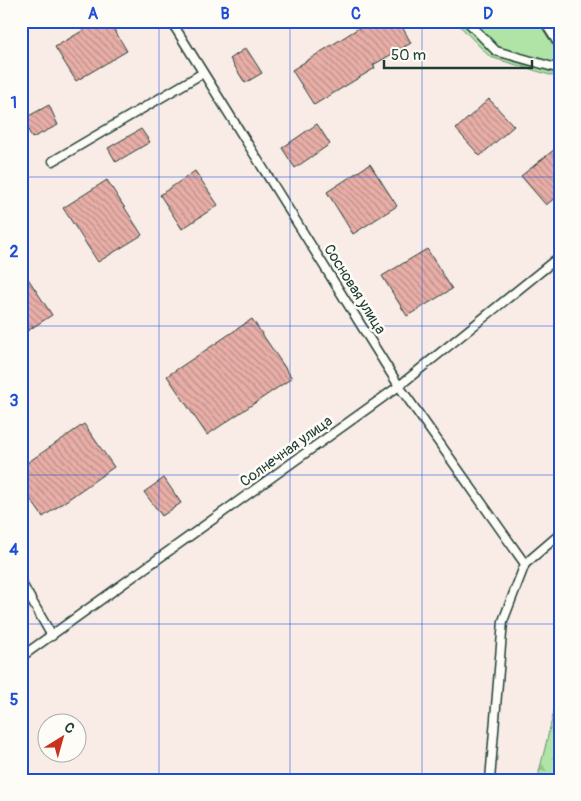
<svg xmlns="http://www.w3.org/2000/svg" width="581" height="801" font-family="Pangolin,sans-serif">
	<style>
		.forest { fill: url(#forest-firs); stroke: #67906d }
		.green { fill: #afe4a6; stroke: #67906d }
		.building { fill: url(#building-back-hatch); stroke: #1f3d34 }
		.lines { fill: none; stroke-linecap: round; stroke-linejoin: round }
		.lane-casing { stroke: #1f3d34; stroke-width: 11 }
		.lane { stroke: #fdfcf7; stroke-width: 8 }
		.grid { fill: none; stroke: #1d4ed8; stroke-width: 1; stroke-opacity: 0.55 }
		.labels { text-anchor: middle; stroke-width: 5; stroke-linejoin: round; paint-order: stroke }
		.street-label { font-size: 15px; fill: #1f3d34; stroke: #fdfcf7 }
		.neatline { fill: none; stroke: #1d4ed8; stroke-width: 2 }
		.grid-label { font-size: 16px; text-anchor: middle; font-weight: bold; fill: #1d4ed8 }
	</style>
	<defs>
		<pattern id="forest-firs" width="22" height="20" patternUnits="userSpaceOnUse" patternTransform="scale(1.25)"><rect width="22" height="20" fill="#afe4a6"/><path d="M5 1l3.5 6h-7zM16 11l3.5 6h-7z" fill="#96c490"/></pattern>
		<pattern id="building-back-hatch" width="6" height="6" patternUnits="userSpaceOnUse" patternTransform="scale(1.25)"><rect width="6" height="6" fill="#e8aea7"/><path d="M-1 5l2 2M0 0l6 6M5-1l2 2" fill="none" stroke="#bb8f89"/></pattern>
	</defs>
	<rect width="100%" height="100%" fill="#f9ece7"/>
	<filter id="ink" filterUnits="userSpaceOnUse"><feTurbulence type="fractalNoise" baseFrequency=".02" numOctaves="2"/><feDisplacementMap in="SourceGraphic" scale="10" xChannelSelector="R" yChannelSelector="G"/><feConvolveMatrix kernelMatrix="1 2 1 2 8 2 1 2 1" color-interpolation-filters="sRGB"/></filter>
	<g filter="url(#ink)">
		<!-- forest -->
		<path class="forest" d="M560,687V780H540L539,772Z"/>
		<!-- green -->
		<path class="green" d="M455,21H560V78L490,57Z"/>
		<!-- building -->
		<path class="building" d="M99,21H109L127,51L76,81L55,47Z
			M370,21H399L411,43L373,65L375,68L314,105L292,70Z
			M246,48L262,73L245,83L230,59Z
			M489,99L514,126L480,156L456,129Z
			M49,105L58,125L32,138L23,119Z
			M317,124L330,144L295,168L282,148Z
			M141,129L150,142L116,162L108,148Z
			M560,145V194L546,205L521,176Z
			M370,164L397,206L353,234L327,192Z
			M195,171L218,205L182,229L160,195Z
			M107,180L142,235L98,262L63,208Z
			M427,249L452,289L407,316L382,276Z
			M21,268L52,315L21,335Z
			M252,319L292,378L207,435L167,376Z
			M84,424L114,467L43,517L21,486V467Z
			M164,478L181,503L162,516L144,492Z"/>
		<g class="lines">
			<!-- lane casing -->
			<g class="lane-casing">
				<path id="lane" d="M171,21L399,386L525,564
					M467,21L496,51L560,69
					M544,21L560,46
					M53,161L203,73
					M21,582L52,636
					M21,657L399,386L560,256
					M490,780L503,621L525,564L560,534"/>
			</g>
			<!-- lane -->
			<use href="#lane" class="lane"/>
		</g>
	</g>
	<!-- grid -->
	<path class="grid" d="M159,21V780M290,21V780M422,21V780M21,177H560M21,326H560M21,475H560M21,624H560"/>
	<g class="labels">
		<!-- street labels -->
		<g class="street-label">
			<text transform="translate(355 289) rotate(58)" y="5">Сосновая улица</text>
			<text transform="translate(286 451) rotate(-36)" y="5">Солнечная улица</text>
		</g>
	</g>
	<!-- margin -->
	<rect width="581" height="801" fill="none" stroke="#fdfcf7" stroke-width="55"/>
	<!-- north arrow -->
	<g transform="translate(62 738) rotate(37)"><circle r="24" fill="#fdfcf7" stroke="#a4b0a9"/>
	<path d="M0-4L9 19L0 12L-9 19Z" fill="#c8321e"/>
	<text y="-8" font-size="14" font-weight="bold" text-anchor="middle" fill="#1f3d34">С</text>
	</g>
	<!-- scale -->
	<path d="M384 60v8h148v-8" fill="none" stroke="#1f3d34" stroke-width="2.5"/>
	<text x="391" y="60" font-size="15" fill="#1f3d34" stroke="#fdfcf7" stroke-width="4" paint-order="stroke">50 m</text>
	<rect x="28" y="28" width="526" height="746" class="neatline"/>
	<g class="grid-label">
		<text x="93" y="19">A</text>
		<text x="225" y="19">B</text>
		<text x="356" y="19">C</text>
		<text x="488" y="19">D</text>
		<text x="14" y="108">1</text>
		<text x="14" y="257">2</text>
		<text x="14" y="406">3</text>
		<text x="14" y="555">4</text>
		<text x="14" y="705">5</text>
	</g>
</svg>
